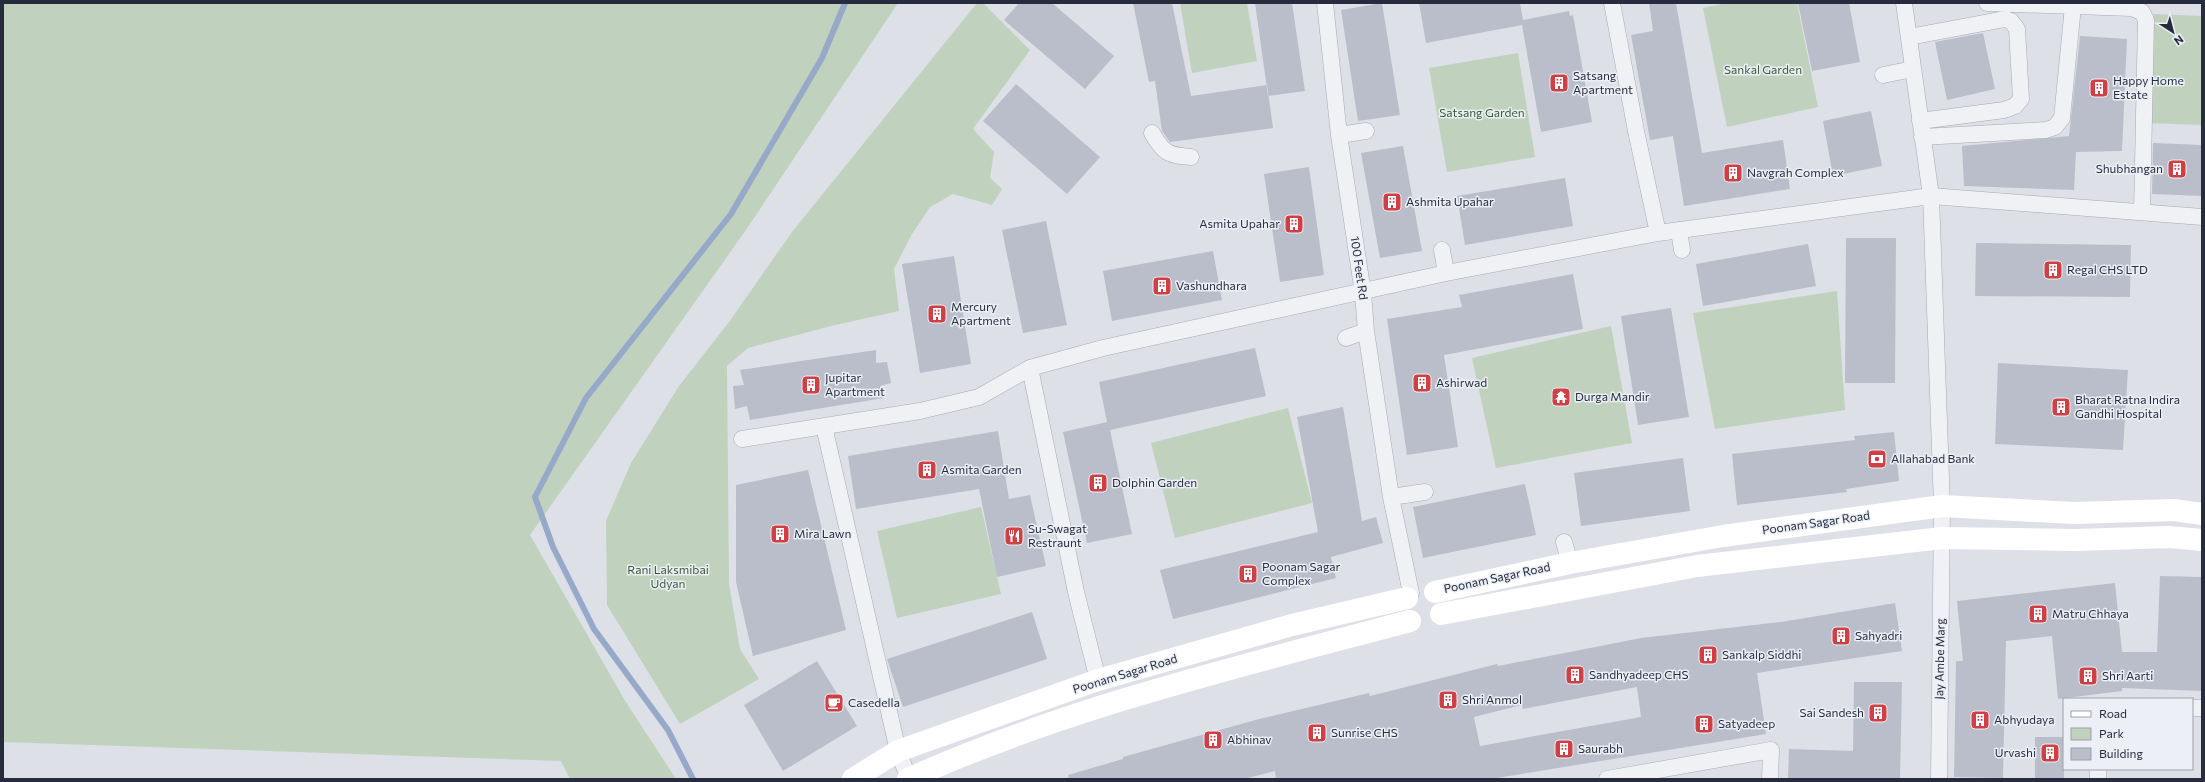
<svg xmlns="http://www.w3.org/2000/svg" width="2205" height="782" font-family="Commissioner,sans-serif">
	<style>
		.green { fill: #c0d1be }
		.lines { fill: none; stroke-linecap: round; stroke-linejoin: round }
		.stream { stroke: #97a9c8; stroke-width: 6 }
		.building { fill: #babeca; fill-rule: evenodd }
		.street-casing { stroke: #a6aab4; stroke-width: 17 }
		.street { stroke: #f0f1f5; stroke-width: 16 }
		.secondary { stroke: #fff; stroke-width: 22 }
		.labels { text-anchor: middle; stroke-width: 3; stroke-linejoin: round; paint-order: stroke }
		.park-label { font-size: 12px; fill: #365934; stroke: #eceff5 }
		.poi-label { font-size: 12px; fill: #262c3e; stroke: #eceff5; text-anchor: start }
		.street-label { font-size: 12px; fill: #262c3e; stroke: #eceff5 }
	</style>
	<rect width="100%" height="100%" fill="#dde0e7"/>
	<!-- green -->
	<path class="green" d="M3,3H898L748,227L530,535L624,699L676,779H570L561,761L3,742Z
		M977,3H983L1030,50L973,129L994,152L990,178L1002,189L992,205L953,194L930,207L912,234L894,269L899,311L835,325L748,348L727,366L729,583L740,649L759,679L680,724L607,605L606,521L631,463L679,386L729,322L792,232Z
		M1180,3H1247L1257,61L1192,73Z
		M1726,3H1797L1818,107L1727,127L1703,8Z
		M2154,14L2202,16V125L2149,123Z
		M1518,53L1535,157L1447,172L1429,68Z
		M1837,291L1845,410L1715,429L1693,313Z
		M1611,326L1632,443L1496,468L1472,358Z
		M1288,408L1312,503L1175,538L1151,443Z
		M981,507L1001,594L897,618L877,531Z"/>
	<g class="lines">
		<!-- stream -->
		<path class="stream" d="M693,779L668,730L594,629L553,547L535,497L586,398L731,214L822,58L845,3"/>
	</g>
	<!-- building -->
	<path class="building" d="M1019,3H1052L1114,56L1085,89L1004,20Z
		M1133,3H1172L1191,96L1267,85L1273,128L1170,142L1162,131L1155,81L1149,82Z
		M1255,3H1292L1305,91L1268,96Z
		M1382,3L1400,115L1358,121L1341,10Z
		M1419,3H1520L1523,20L1569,11L1570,16L1573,15L1592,122L1541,132L1522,25L1426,43Z
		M1649,3H1676L1702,153L1783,140L1790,189L1684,206L1673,136L1650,140L1631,35L1653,31Z
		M1798,3H1849L1860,62L1812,71Z
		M1983,33L1995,89L1947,100L1935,42Z
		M2080,36L2127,39L2122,151L2076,152L2074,190L1964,186L1962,146L2069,136Z
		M1016,84L1100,157L1067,194L983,121Z
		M1871,111L1882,166L1833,176L1823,121Z
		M2153,143L2202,145V196L2152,194Z
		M1403,146L1422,251L1380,258L1361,153Z
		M1309,167L1324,275L1280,282L1264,174Z
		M1565,178L1573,226L1465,245L1457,196Z
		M1046,221L1067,325L1023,333L1002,230Z
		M1846,238H1896L1895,383H1845Z
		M1976,243L2131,245L2130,297L1975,296Z
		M1808,244L1816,286L1703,306L1696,264Z
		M1213,251L1222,300L1112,321L1103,271Z
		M954,256L971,364L920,373L902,264Z
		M1573,274L1583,329L1444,355L1458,447L1407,455L1387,319L1462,307L1459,295Z
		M1671,308L1689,417L1638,425L1621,316Z
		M1255,348L1266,396L1110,430L1132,534L1087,543L1063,432L1107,422L1099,382Z
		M876,350V363L887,362L891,383L880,386L884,398L750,420L747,406L735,409L733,386L744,385L740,370Z
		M1998,363L2128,370L2123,450L1995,444Z
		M1551 397a10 10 0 1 1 20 0a10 10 0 1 1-20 0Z
		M1343,407L1362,521L1376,517L1383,543L1331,557L1336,578L1173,619L1160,570L1318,532L1297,417Z
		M998,431L1009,499L1030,495L1046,566L997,577L979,489L856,509L848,456Z
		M1894,432L1899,481L1846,489L1847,492L1737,505L1732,454L1855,440L1854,436Z
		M1683,458L1690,511L1581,526L1574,473Z
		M808,470L846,630L753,656L736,582V485Z
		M1525,484L1536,535L1423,558L1413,507Z
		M2160,576L2202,577V691L2122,688V691L2058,699L2052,636L2006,641L2003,778L1954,777L1956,661H1963L1957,601L2115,583L2122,652H2157Z
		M1895,603L1902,651L1757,673L1766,734L1491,779H1276L1275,771L1244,779H1069L1068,775L1123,759V757L1259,719L1369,693L1370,696L1497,664L1498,666L1641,638L1781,622ZM1637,687L1641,717L1480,746L1474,717L1522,705L1523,709Z
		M1032,612L1047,659L903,707L887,659Z
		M817,661L857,726L783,771L744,705Z
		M1854,682H1902L1900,779H1788L1789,749L1853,751Z
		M2035,737H2064V779H2035Z"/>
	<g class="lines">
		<!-- street casing -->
		<g class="street-casing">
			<path id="street" d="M1325,3L1339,135L1363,293L1366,331L1391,497L1411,593
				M1612,3L1636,131L1658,233
				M1904,3L1931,196L1942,506L1939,779
				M1987,3L2132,8L2142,12L2146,20L2142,212
				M1909,37L2005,19L2011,21L2017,29L2021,99L2015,106L2004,110L1920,121
				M1883,75L1913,69
				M1152,133C1164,154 1168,155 1191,157
				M1339,135L1366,131
				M1922,137L2046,130L2055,127L2062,118L2073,6
				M1679,230L1682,250
				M1442,250L1446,273
				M1346,338L1366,331
				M1030,368L1076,592L1098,680
				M824,426L898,751L909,779
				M742,439L920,411L979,397L1030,368L1103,348L1446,273L1658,233L1931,196L2202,217
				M1391,497L1425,492
				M1564,542L1570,563
				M2192,708H2202
				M1607,779L1771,750L1770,779
				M2098,779V769"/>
		</g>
		<!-- street -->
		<use href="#street" class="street"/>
		<!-- secondary -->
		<path class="secondary" d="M1435,592L1570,563L1723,536L1942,506L2074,513L2174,510L2202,514
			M1441,614L1697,566L1942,538L2076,540L2169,537L2202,540
			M853,779L898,751L1098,680L1292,625L1407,598
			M908,779C1068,707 1241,666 1410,621"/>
	</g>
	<!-- icons -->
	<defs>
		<g id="building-square" transform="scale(1)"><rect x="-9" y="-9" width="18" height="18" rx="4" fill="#cf3f43" stroke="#eceff5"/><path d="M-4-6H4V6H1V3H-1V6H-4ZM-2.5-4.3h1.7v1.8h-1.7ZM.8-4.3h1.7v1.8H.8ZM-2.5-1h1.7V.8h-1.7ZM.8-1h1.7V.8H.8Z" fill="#fff"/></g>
		<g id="temple-square" transform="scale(1)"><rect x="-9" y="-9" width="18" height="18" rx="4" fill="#cf3f43" stroke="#eceff5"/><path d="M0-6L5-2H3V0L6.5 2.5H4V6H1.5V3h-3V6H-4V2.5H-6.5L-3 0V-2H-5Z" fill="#fff"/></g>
		<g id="bank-square" transform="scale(1)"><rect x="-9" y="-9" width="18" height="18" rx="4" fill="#cf3f43" stroke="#eceff5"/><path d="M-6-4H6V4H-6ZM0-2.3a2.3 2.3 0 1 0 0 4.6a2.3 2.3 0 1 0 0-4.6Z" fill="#fff"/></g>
		<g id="restaurant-square" transform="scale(1)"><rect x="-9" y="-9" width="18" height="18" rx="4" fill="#cf3f43" stroke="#eceff5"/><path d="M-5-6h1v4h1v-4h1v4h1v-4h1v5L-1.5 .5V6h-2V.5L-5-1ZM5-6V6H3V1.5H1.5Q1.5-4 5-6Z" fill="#fff"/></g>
		<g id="cafe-square" transform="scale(1)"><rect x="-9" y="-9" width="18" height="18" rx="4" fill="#cf3f43" stroke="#eceff5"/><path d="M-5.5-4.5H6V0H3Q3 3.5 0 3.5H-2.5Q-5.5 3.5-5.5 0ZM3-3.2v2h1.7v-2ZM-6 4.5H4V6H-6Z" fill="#fff"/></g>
	</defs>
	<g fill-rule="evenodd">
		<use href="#building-square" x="1559" y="83"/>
		<use href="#building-square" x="2099" y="88"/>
		<use href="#building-square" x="2177" y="169"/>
		<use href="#building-square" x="1733" y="173"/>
		<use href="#building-square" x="1392" y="202"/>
		<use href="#building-square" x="1294" y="224"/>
		<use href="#building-square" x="2053" y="270"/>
		<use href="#building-square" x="1162" y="286"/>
		<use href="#building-square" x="937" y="314"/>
		<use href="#building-square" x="1422" y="383"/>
		<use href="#building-square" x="811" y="385"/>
		<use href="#temple-square" x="1561" y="397"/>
		<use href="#building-square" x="2061" y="407"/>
		<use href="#bank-square" x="1877" y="459"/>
		<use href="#building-square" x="927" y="470"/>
		<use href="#building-square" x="1098" y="483"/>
		<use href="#building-square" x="780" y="534"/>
		<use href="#restaurant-square" x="1014" y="536"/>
		<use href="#building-square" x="1248" y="574"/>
		<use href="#building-square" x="2038" y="614"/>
		<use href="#building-square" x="1841" y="636"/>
		<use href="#building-square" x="1708" y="655"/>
		<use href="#building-square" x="1575" y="675"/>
		<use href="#building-square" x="2088" y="676"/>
		<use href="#building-square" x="1448" y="700"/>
		<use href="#cafe-square" x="834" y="703"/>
		<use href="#building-square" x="1878" y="713"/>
		<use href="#building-square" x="1980" y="720"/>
		<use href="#building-square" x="1704" y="724"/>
		<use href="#building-square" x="1317" y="733"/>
		<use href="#building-square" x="1213" y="740"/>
		<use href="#building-square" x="1564" y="749"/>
		<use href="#building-square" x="2050" y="753"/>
	</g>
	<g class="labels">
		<!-- park labels -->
		<g class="park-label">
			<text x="1763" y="74">Sankal Garden</text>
			<text x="1482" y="117">Satsang Garden</text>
			<text x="668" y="574">Rani Laksmibai<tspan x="668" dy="14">Udyan</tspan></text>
		</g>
		<!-- poi labels -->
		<g class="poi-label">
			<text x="1573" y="80">Satsang<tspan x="1573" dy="14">Apartment</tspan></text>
			<text x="2113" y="85">Happy Home<tspan x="2113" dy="14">Estate</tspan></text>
			<text x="2163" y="173" text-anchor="end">Shubhangan</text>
			<text x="1747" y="177">Navgrah Complex</text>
			<text x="1406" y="206">Ashmita Upahar</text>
			<text x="1280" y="228" text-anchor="end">Asmita Upahar</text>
			<text x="2067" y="274">Regal CHS LTD</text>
			<text x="1176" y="290">Vashundhara</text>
			<text x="951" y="311">Mercury<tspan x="951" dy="14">Apartment</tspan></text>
			<text x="825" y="382">Jupitar<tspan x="825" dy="14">Apartment</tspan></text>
			<text x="1436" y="387">Ashirwad</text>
			<text x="1575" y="401">Durga Mandir</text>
			<text x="2075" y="404">Bharat Ratna Indira<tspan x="2075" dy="14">Gandhi Hospital</tspan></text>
			<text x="1891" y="463">Allahabad Bank</text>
			<text x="941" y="474">Asmita Garden</text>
			<text x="1112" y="487">Dolphin Garden</text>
			<text x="1028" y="533">Su-Swagat<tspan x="1028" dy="14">Restraunt</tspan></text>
			<text x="794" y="538">Mira Lawn</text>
			<text x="1262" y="571">Poonam Sagar<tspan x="1262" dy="14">Complex</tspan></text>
			<text x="2052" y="618">Matru Chhaya</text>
			<text x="1855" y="640">Sahyadri</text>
			<text x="1722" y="659">Sankalp Siddhi</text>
			<text x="1589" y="679">Sandhyadeep CHS</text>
			<text x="2102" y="680">Shri Aarti</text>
			<text x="1462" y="704">Shri Anmol</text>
			<text x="848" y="707">Casedella</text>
			<text x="1864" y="717" text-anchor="end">Sai Sandesh</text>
			<text x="1994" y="724">Abhyudaya</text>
			<text x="1718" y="728">Satyadeep</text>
			<text x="1331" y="737">Sunrise CHS</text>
			<text x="1227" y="744">Abhinav</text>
			<text x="1578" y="753">Saurabh</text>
			<text x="2036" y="757" text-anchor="end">Urvashi</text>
		</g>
		<!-- street labels -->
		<g class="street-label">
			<text transform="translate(1359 268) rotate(82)" y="4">100 Feet Rd</text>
			<text transform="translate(1816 523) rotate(-8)" y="4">Poonam Sagar Road</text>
			<text transform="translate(1497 578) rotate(-12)" y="4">Poonam Sagar Road</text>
			<text transform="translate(1940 659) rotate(-89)" y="4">Jay Ambe Marg</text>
			<text transform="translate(1125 674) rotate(-17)" y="4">Poonam Sagar Road</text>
		</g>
	</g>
	<!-- border -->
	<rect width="2205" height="782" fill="none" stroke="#262c3e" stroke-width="8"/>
	<!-- legend -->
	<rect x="2063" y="698" width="130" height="72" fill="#eceff5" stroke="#9da1ac"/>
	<rect x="2071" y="711" width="20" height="6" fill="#ffffff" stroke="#9da1ac"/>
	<text x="2099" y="718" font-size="12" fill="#262c3e">Road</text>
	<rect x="2071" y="728" width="20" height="12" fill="#c0d1be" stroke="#9da1ac"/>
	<text x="2099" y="738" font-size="12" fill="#262c3e">Park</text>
	<rect x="2071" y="748" width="20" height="12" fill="#babeca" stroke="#9da1ac"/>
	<text x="2099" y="758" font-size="12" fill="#262c3e">Building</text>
	<!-- north arrow -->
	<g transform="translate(2173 32) rotate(144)" stroke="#eceff5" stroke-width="3" paint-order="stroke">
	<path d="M0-3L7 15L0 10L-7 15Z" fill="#262c3e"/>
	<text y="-6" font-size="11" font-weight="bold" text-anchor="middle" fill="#262c3e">N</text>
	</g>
</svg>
